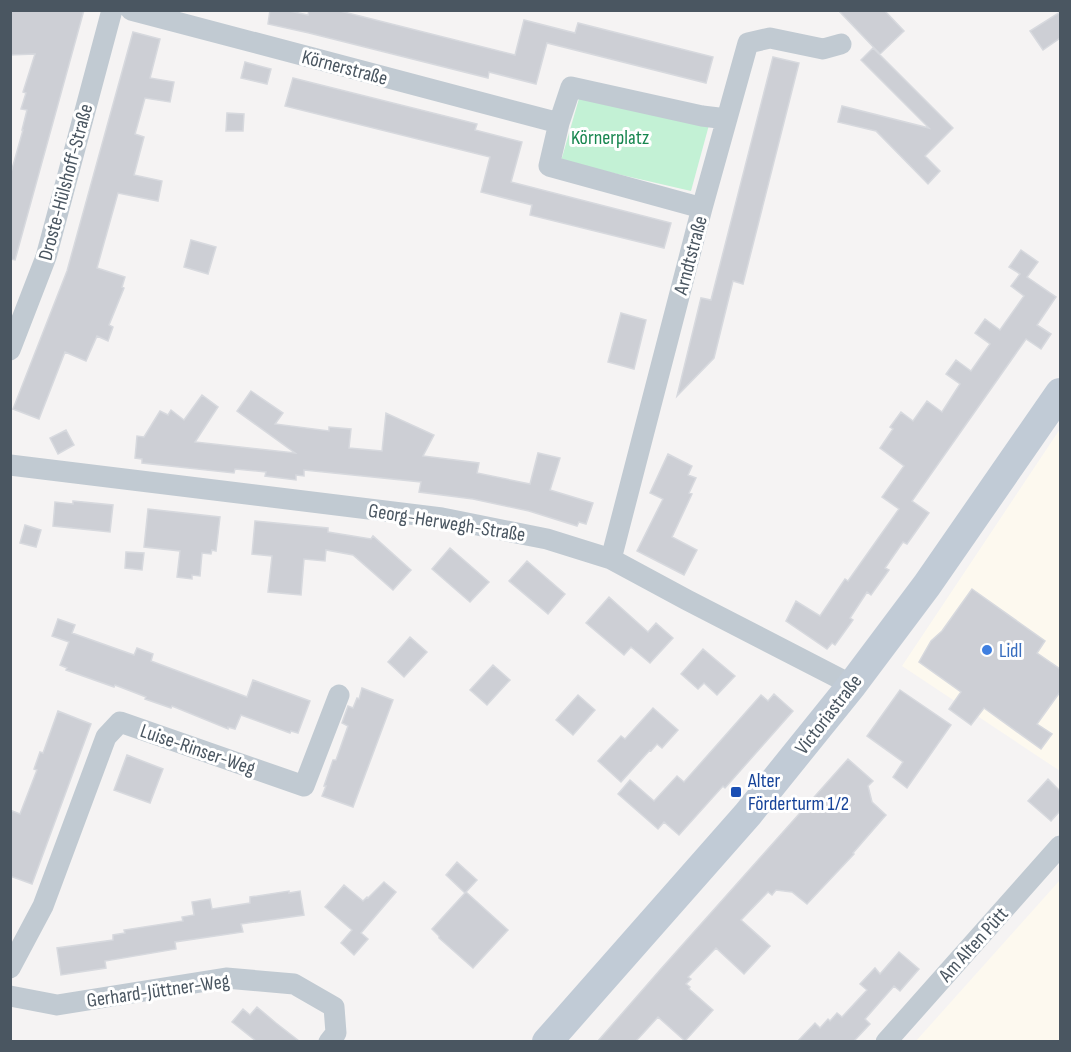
<svg xmlns="http://www.w3.org/2000/svg" width="1071" height="1052" font-family="'Sofia Sans Condensed',sans-serif">
	<style>
		.commercial { fill: #fdf9ef }
		.green { fill: #c3f1d5 }
		.building { fill: #cdcfd5; stroke: #d7d9de; stroke-width: 1.5 }
		.lines { fill: none; stroke-linecap: round; stroke-linejoin: round }
		.street { stroke: #c1cad2; stroke-width: 21 }
		.secondary { stroke: #c1cbd6; stroke-width: 30 }
		.shop-dot { fill: #3f7fe0; stroke: #fff; stroke-width: 2 }
		.transit-dot { fill: #1a4fb4; stroke: #fff; stroke-width: 2 }
		.labels { text-anchor: middle; stroke-width: 6; stroke-linejoin: round; paint-order: stroke }
		.street-label { font-size: 20px; fill: #4a5661; stroke: #fff }
		.park-label { font-size: 20px; fill: #17864f; stroke: #fff }
		.shop-label { font-size: 20px; fill: #366cbe; stroke: #fff; text-anchor: start }
		.transit-label { font-size: 20px; fill: #164399; stroke: #fff; text-anchor: start }
	</style>
	<rect width="100%" height="100%" fill="#f5f3f3"/>
	<!-- commercial -->
	<path class="commercial" d="M1060,429V771L902,666Z
		M1060,880V1041H916Z"/>
	<!-- green -->
	<path class="green" d="M580,95L709,125L691,191L561,161Z"/>
	<!-- building -->
	<path class="building" d="M10,10H84L15,260L10,259V176L23,130H22L27,110L21,109L26,93L23,92L35,54L10,55Z
		M270,10H285L308,15L309,10H336L515,55L524,20L575,33L578,23L713,57L706,83L547,43L536,84L489,72L488,78L309,33L268,24Z
		M838,10H884L904,31L880,54Z
		M1060,12V38L1043,50L1030,31Z
		M133,32L160,39L150,78L174,82L170,102L145,98L135,134L144,137L134,175L162,181L158,201L118,193L97,268L125,277L122,287L124,288L109,325L113,327L108,341L97,336L86,361L65,352L39,419L13,409L67,271Z
		M873,48L953,128L925,156L940,171L928,184L876,131L838,122L842,106L929,128L861,60Z
		M773,57L799,63L743,284L733,281L714,358L677,396L701,298L711,300Z
		M245,62L271,69L267,84L241,78Z
		M293,78L477,124L475,130L522,142L511,182L671,223L664,248L530,215L532,205L481,192L490,157L285,106Z
		M227,113L244,114L243,131H226Z
		M191,240L216,247L208,274L184,267Z
		M1021,250L1038,262L1027,277L1056,297L1037,325L1051,334L1041,349L1026,339L912,501L929,513L907,544L903,542L885,568L889,570L871,595L867,592L850,618L853,620L835,645L832,643L827,649L786,621L796,601L820,616L845,579L848,581L899,509L882,497L904,466L880,448L893,429L890,427L901,412L913,421L927,401L942,412L960,384L946,374L956,360L971,371L990,344L975,333L985,319L1000,330L1024,296L1011,286L1020,274L1009,267Z
		M621,313L646,320L634,369L608,362Z
		M251,391L283,413L275,424L329,431V427L351,429L349,448L382,451L386,413L434,435L423,456L479,463L477,473L530,484L538,453L560,458L550,490L593,503L586,524L579,522L577,526L529,511L473,499L419,492L421,482L304,470V476L296,475V480L265,476L266,472L235,469L234,473L142,463V459L135,458L137,436L144,437L160,411L168,415L171,410L184,420L202,395L218,407L195,442L295,453L237,411Z
		M66,430L74,445L58,454L50,438Z
		M668,454L692,466L688,475L696,478L689,493L692,494L672,537L697,550L684,575L637,551L663,499L650,493Z
		M73,501L113,505L110,532L53,526L55,502L73,504Z
		M148,509L220,517L216,551L212,550L211,554L202,553L200,576L192,575V579L177,577L180,551L144,547Z
		M255,521L328,528V532L371,539L373,536L411,570L393,590L353,555L326,550L325,561L304,559L301,595L268,592L272,556L252,554Z
		M25,525L41,530L36,547L20,543Z
		M450,548L489,582L470,602L432,569Z
		M126,552L144,553L142,570L125,568Z
		M527,561L565,594L548,614L509,581Z
		M972,589L1045,641L1037,653L1060,669V692L1037,724L1052,734L1041,749L984,708L971,725L949,709L961,692L919,662L931,641L942,631Z
		M609,597L648,632L656,623L673,638L650,663L631,647L624,655L586,623Z
		M58,619L75,625L72,633L134,655L137,648L153,654L151,661L247,697L253,680L310,701L298,733L291,731L290,733L241,715L235,729L228,727V729L172,706L171,708L145,699L146,697L115,685L114,687L66,670L67,668L60,665L69,642L52,636Z
		M410,637L427,652L404,677L388,662Z
		M703,649L735,676L717,695L704,683L698,689L681,674Z
		M493,665L510,680L487,705L470,690Z
		M362,688L393,700L353,807L322,796L326,786H324L333,760H336L348,726L342,723L348,706L353,708L357,698L359,699Z
		M900,690L951,725L907,788L893,777L903,762L867,736Z
		M774,694L793,711L725,788L723,786L679,835L664,822L658,829L618,794L630,780L654,801L677,776L684,782L761,695L768,701Z
		M578,695L595,710L573,735L556,720Z
		M653,708L678,730L662,748L657,744L651,751L650,750L621,782L598,761L621,736L625,739Z
		M58,711L91,724L32,884L10,876V810L20,814L37,770L34,769L40,752L43,753Z
		M127,755L163,769L150,803L114,790Z
		M848,759L873,781L868,786L872,802L886,815L853,853L854,854L807,904L792,892L776,890L772,895L768,892L741,920L770,946L744,974L716,948L688,977L691,979L686,984L690,987L689,989L713,1010L685,1041L658,1017L636,1041H598L660,970Z
		M1048,779L1060,791V811L1051,821L1028,801Z
		M457,862L477,880L466,892L508,930L473,968L439,938V936L432,929L465,893L446,875Z
		M384,882L396,892L361,933L368,939L354,955L341,943L352,930L325,907L344,885L363,901L367,897L368,898Z
		M289,891V893L300,891L304,915L241,924L243,932L175,942L176,949L105,961L106,968L61,975L57,948L113,940V935L125,933L124,930L183,921L182,917L194,915L192,902L210,899L212,909L250,903V897Z
		M899,952L919,969L900,991L894,986L865,1019L870,1024L854,1041H798L815,1023L820,1028L828,1019L830,1021L837,1013L842,1017L867,990L860,984L875,968L880,974Z
		M257,1007L276,1023L299,1041H256L232,1022L243,1009L250,1015Z"/>
	<g class="lines">
		<!-- street -->
		<path class="street" d="M131,10L559,123L549,166L702,208
			M559,123L571,87L702,116L727,119
			M10,350L46,257L112,10
			M10,465L442,518L547,539L611,559L687,600L852,685
			M611,559L702,208L748,43L770,38L823,49L841,44
			M10,968L43,906L106,737L120,722L304,786L339,695
			M10,996L57,1005L226,978L294,984L334,1007L336,1033L329,1042
			M886,1042L1060,846"/>
		<!-- secondary -->
		<path class="secondary" d="M547,1042L748,814L852,685L927,585L1060,393"/>
	</g>
	<!-- markers -->
	<circle class="shop-dot" cx="987" cy="650" r="6"/>
	<rect class="transit-dot" x="730" y="786" width="12" height="12" rx="3"/>
	<g class="labels">
		<!-- street labels -->
		<g class="street-label">
			<text transform="translate(345 67) rotate(15)" y="7">Körnerstraße</text>
			<text transform="translate(65 182) rotate(-75)" y="7">Droste-Hülshoff-Straße</text>
			<text transform="translate(690 255) rotate(-75)" y="7">Arndtstraße</text>
			<text transform="translate(447 522) rotate(9)" y="7">Georg-Herwegh-Straße</text>
			<text transform="translate(828 714) rotate(-52)" y="7">Victoriastraße</text>
			<text transform="translate(198 749) rotate(19)" y="7">Luise-Rinser-Weg</text>
			<text transform="translate(973 944) rotate(-48)" y="7">Am Alten Pütt</text>
			<text transform="translate(158 990) rotate(-8)" y="7">Gerhard-Jüttner-Weg</text>
		</g>
		<!-- park labels -->
		<g class="park-label">
			<text x="610" y="144">Körnerplatz</text>
		</g>
		<!-- shop labels -->
		<g class="shop-label">
			<text x="999" y="657">Lidl</text>
		</g>
		<!-- transit labels -->
		<g class="transit-label">
			<text x="748" y="787">Alter<tspan x="748" dy="23">Förderturm 1/2</tspan></text>
		</g>
	</g>
	<!-- border -->
	<rect width="1071" height="1052" fill="none" stroke="#4a5661" stroke-width="24"/>
</svg>
